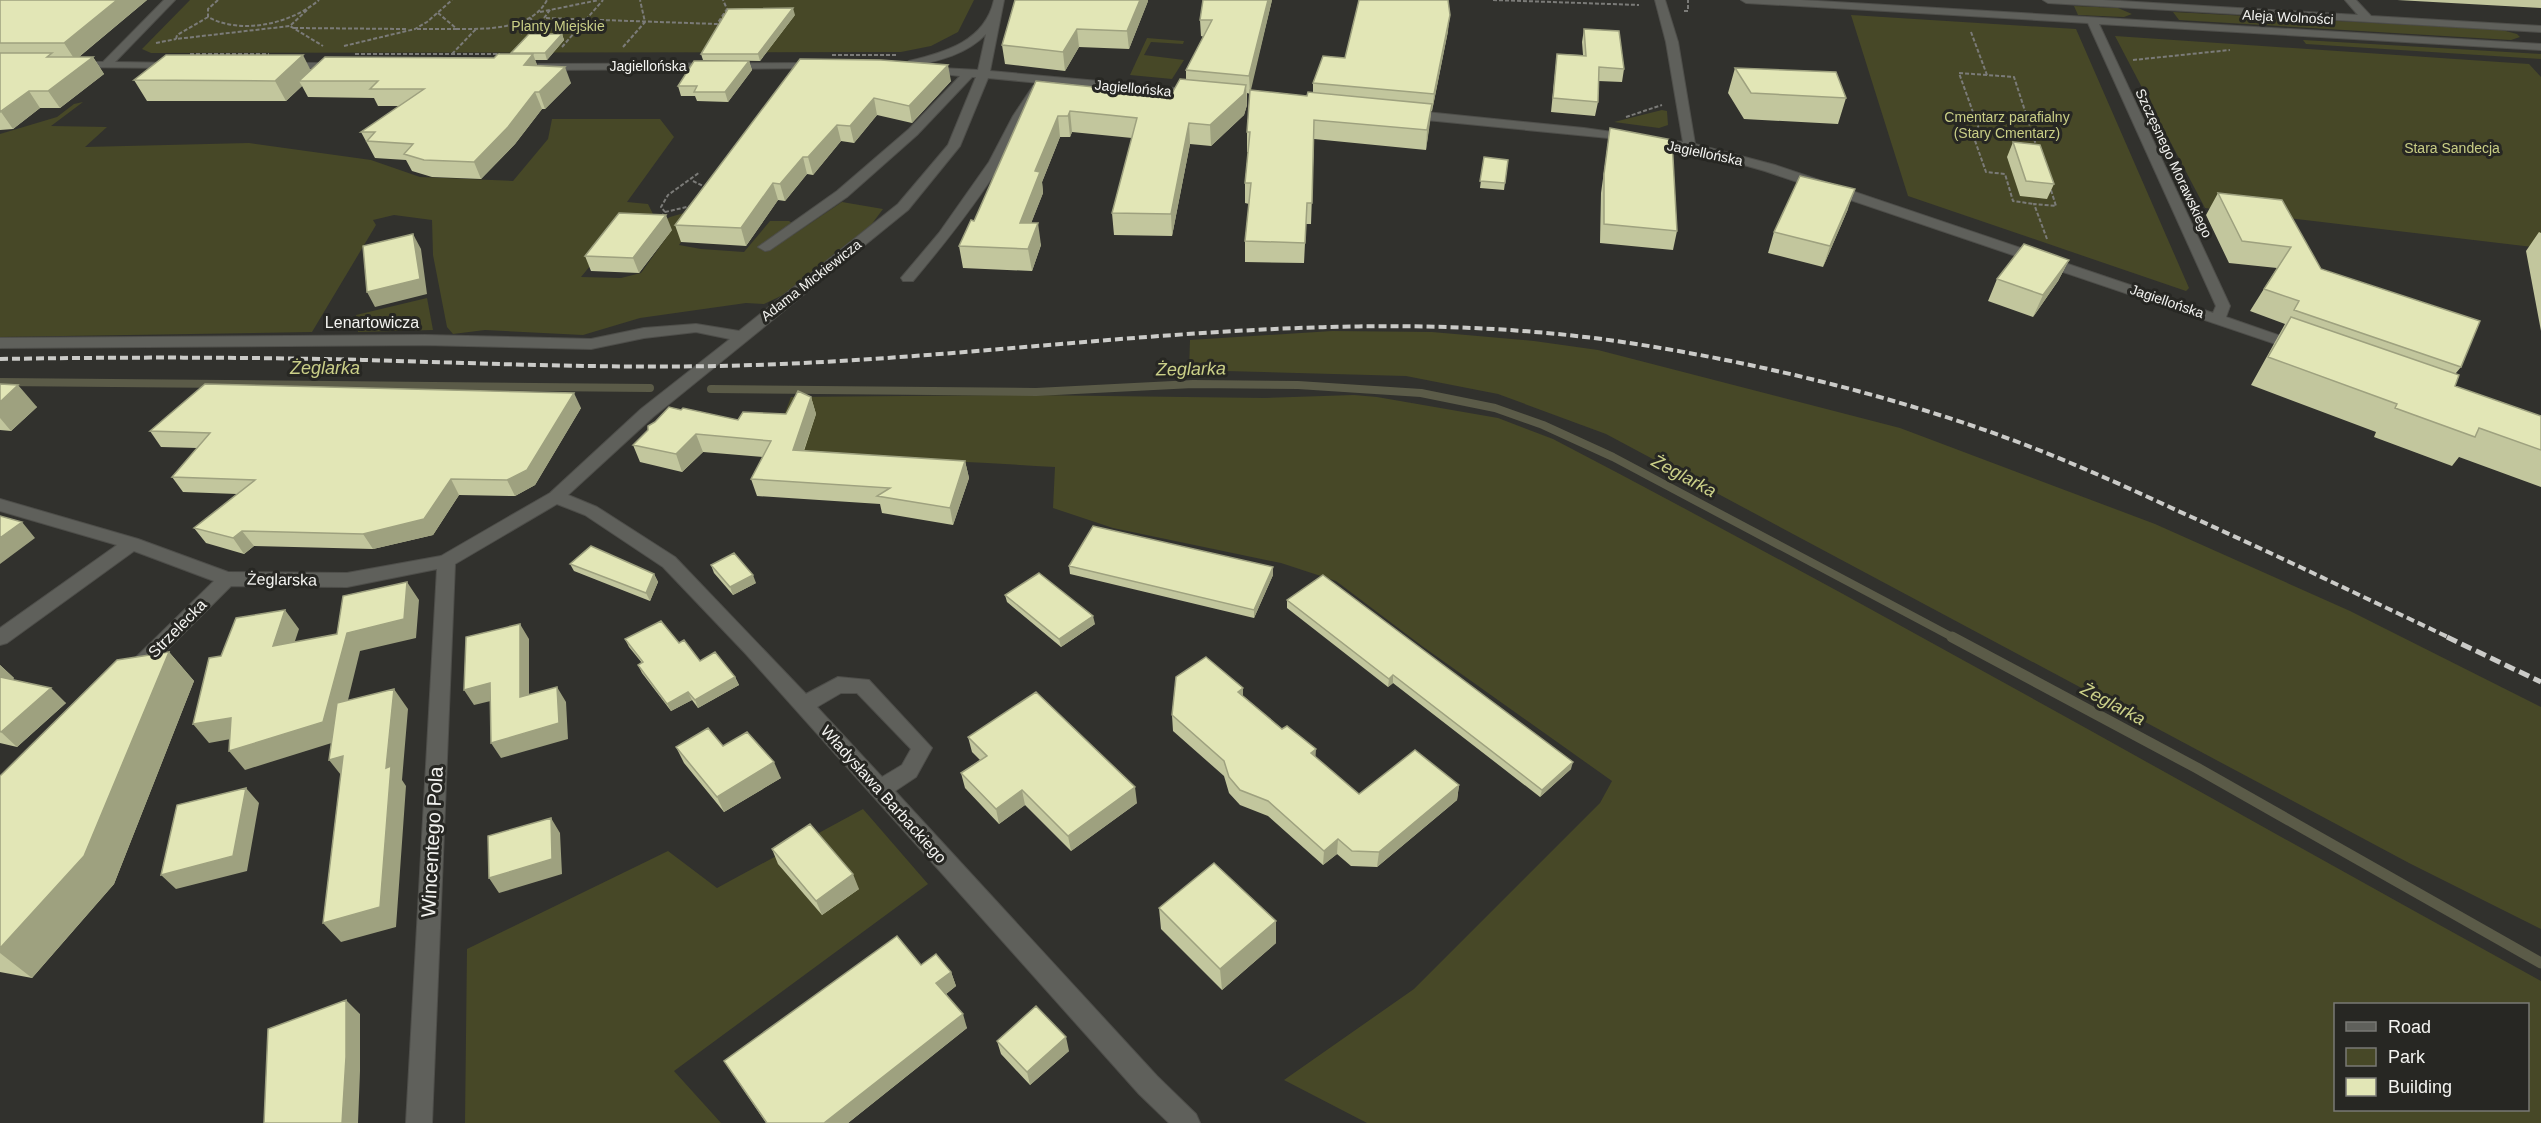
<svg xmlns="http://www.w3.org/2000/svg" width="2541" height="1123" font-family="Helvetica,sans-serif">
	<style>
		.green { fill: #474827; fill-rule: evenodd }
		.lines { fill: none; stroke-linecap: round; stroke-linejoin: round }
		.stream-far1 { stroke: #5b5b48; stroke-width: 8 }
		.stream { stroke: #5b5b48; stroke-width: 11 }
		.minor-casing { stroke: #4e4e4a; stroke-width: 2 }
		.path { stroke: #7b7b78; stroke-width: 2; stroke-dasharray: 4 2; stroke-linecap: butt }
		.minor { fill: #5f605b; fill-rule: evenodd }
		.rail-far1 { stroke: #cbcbc8; stroke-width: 4; stroke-dasharray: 8 4; stroke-linecap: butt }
		.rail { stroke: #cbcbc8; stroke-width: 5; stroke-dasharray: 11 5; stroke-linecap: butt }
		.wall { fill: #c2c69d }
		.shaded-wall { fill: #9ea17f }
		.building { fill: #e2e6b6; stroke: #9ea17f; stroke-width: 1.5 }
		.labels { text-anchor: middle; stroke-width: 6; stroke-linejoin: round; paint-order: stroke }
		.far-street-label { font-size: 14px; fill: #f4f4f1; stroke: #272723 }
		.far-park-label { font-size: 14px; fill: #c9ce86; stroke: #272723 }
		.street-label { font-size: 16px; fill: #f4f4f1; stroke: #272723 }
		.water-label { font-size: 18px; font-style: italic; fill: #cbd088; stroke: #272723 }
		.near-street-label { font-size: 20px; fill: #f4f4f1; stroke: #272723 }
	</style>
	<rect width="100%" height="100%" fill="#31312d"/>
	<!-- green -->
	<path class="green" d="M190,0H974L958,32L931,46L901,52L151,53L142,49Z
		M2074,6L2118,8L2132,14L2124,17L2078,15Z
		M2173,12L2502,30L2517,34L2520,37L2511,40L2179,20Z
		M1851,15L2076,29L2189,288L2186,291L1908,196Z
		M2115,36L2529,64L2541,77V248L2205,208Z
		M1147,38L1184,41L1183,44L1151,42L1144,55L1184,60L1172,79L1130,75Z
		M2303,40L2541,54V59L2306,44Z
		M83,102L51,126L107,127L85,147L249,143L371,160L420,177L513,181L548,139L552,119H660L674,137L627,202L648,204L654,216L623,226L581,277L621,278L641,273L666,238L659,224L670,217L705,207L679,245L701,249L744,252L770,221H789L793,224L774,238L793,235L842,202L883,209L871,225L783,295L764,304L746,303L640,318L583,335L485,330L453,334L447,327L433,255L432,220L394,215L373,220L376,225L312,332L0,337V134L57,117L74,104Z
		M1662,110L1667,111L1668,125L1659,128L1614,122Z
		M427,298L433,330L358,332L356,315Z
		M1332,331L1432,332L1534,341L1598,350L1900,428L2155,524L2350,611L2541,707V929L2409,863L1606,434L1498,394L1406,376L1189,370L1190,340Z
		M1025,395L1265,398L1354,395L1377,397L1498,418L1553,439C1886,613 2212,800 2541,981V1123H1367L1284,1080L1414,989L1600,803L1612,781L1422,646L1336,581L1281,563L1113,528L1053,508L1055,467C960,461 866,458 771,450L791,397ZM2336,1004H2528V1110H2336Z
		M863,809L928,884L674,1071L721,1123H465L467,949L668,851L717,888Z"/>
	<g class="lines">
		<!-- stream-far1 -->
		<path class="stream-far1" d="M0,382L650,388
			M711,389L1036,392L1193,384L1298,385L1421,393L1495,408L1543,425L1613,457L1954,638"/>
		<!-- stream -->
		<path class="stream" d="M1952,637L2197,768L2541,963"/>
		<!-- minor casing -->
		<g class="minor-casing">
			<path id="minor" d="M164,0H175L115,62L175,63L181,66L179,68L70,67V63L74,62H103Z
				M994,0H1004L990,71L1197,90L1203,94L1197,98L988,78L960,146L908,210L653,417L568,495L597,507L675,557L806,694L838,677L869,680L932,748L916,777L895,791L1157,1076L1196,1114L1200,1123H1169L1139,1094L745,653L663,567L585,515L557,504L455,564L432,1123H406L437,569L347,587L231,586L140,677L133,679L126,677L123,672L126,667L214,581L134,551L7,643L0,645V628L117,545L0,511V499L138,539L228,572L347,573L441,556L550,493L641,409L730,339L696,332L644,338L591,349L425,345L0,348V338L425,335L591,339L644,328L696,324L739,331L898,204L948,145L976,77H972L917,135L847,197L770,250L765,251L758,247L837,191L909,129L960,76L926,72L922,71V67L978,70L986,34C967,54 939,61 913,66L907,63L909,61C946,52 985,41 994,0ZM841,693H857L911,749L902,765L882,777L817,707Z
				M1655,0H1665L1678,42L1695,144L1775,165L2213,313L2216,306L2088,23L1746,3L1741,0H1801L2541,44V50L2099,24L2230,306L2226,317L2304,344L2307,347L2304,350L2299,352L1765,171L1716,157L1619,139L1406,118L1400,114L1406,110L1584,128L1683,142L1666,42Z
				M2043,0H2103L2358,15L2345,0H2356L2371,16L2541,26V32L2048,3Z
				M284,63H340L346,66L340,69L280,68V64Z
				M817,63L823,66L821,68L539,70L533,67L539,64Z
				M1037,85L1043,89C1027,113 1016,137 1002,162C976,204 945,243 913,281H903L901,278L939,233L989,162L1013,116L1033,86Z"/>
		</g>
		<!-- path -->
		<path class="path" d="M218,0L208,9V17C241,35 291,24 319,0
			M1493,0L1639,5
			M307,10L290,26L323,46
			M550,10L544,18L717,24L727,9L723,0
			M1684,11H1688V0
			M540,12L599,0
			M438,13L457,29C486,29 532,30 547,0
			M208,17L177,35L176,39L290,26
			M294,28L407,29
			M417,29H457
			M1971,32L1987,75L2014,77L2037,148
			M521,34L532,20L530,18
			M156,43L176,39
			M344,46L415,29L427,22L452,0
			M562,47L603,0
			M623,47L645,22L640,0
			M190,54H269
			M355,54H500
			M452,54L476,29
			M832,55H896
			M2133,60L2230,50
			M1987,75L1959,73L1979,129L1973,135L1986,172L2005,174L2013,201L2034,204
			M1626,117L1662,105
			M693,181L707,188
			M665,212L691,206
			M661,217L665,212L661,207L668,195L700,172
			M2047,239L2034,204L2056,206L2050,187"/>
		<!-- minor -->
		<use href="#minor" class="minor"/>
		<!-- rail-far1 -->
		<path class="rail-far1" d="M0,359C122,357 244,357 366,360C504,364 643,370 781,364C1068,352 1350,299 1636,344C1751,362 1868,390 1979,428C2046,451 2112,480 2176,510C2268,551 2359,595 2450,638"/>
		<!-- rail -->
		<path class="rail" d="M2447,637L2541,682"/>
	</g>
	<!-- wall -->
	<path class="wall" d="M0,0H147L79,57H93L104,74L60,108H40L13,129L0,130Z
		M1272,0L1250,90L1307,96L1313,92V83L1345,58L1448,31L1432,111H1431L1426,150L1314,139L1311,224H1306L1304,263L1245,262V241L1249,204L1245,203V183L1248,152H1247V132L1250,91V94L1247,93V105L1244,115L1211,146L1190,144L1172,236L1114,235L1112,213L1132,138L1072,132L1070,137H1060L1042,182L1043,193L1031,223L1041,245L1032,271L963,268L959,246L974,221L1036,81L1171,95L1186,79V70L1204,37L1201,36L1200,20Z
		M2397,0H2541V8Z
		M1148,1L1129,49L1079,47L1065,71L1005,64L1002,45Z
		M795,15L760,61L703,60L701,54Z
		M1584,29L1624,69L1622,82L1598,81V102L1595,116L1551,112L1557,54L1583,55L1582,42Z
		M562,34L564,40L547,60H535L537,65L571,83L545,109H542L515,144L481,179L432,177L412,171L406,160L375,158L361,132L400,106H378L374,98L308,97L302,86L286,101H147L134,80L494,58L511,54Z
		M800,59L951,81L912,123L877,115L854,143L841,141L813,175L807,174L785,201L778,200L746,246L681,242L675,225Z
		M749,61L752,70L728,102L697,101L695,96H681L678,86Z
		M1735,68L1846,98L1838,124L1744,119L1728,93Z
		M1610,128L1677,231L1673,250L1600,243L1601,193Z
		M2013,142L2054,184L2047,199L2020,196L2007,157Z
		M1484,157L1508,160L1504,190L1480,188Z
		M2218,193L2321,269L2461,367L2456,373L2455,386L2541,416V487L2459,457L2452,466L2374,437L2376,432L2251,385L2285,324L2250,311L2277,268L2229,263L2206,215Z
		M1848,209L1823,267L1768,253L1774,232Z
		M672,230L639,273L591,271L585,256Z
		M2539,232L2541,233V331L2526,251Z
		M2069,260L2058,281L2033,317L1988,301L1997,279Z
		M0,384L37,407L11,431L0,430Z
		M811,397L816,414L804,451L965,461L969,478L953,525L882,513L880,504L757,496L751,479L763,457L703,452L682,472L640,462L633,445L738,420L786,414Z
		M581,408L535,485L515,496L459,495L433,535L373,549L254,546L244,554L206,543L194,528L237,494L183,492L172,477L197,448L161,447L150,431Z
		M570,564L654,574L658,582L650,601L574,571Z
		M711,565L756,583L733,595L714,573Z
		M1069,566L1273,567V575L1254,618L1070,574Z
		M1005,595L1095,624L1061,647L1007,602Z
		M1287,600L1571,769L1540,797L1393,683L1388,687L1287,608Z
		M625,639L679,643L700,661L735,677L739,685L698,708L692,700L671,711L642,673L638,665L642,663L629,647Z
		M169,652L194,681L114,884L32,978L0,972V776Z
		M0,665L14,678L12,680L66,703L17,747L0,743Z
		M1243,696L1359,794L1459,785L1457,800L1377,867L1351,866L1337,854L1323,865L1268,816L1240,805L1229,793L1224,776L1173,731L1172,715Z
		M968,737L1137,803L1071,851L1025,805L999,824L965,788L961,773L980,760L972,752Z
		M723,746L781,778L724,812L684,763L676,747Z
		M772,849L859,889L822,915L778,864Z
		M1159,908L1276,943L1222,990L1161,929Z
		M921,965L951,972L956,986L946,994L967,1028L848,1123H766L724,1061Z
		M997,1041L1069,1051L1030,1085L1001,1054Z"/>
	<!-- shaded-wall -->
	<path class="shaded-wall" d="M117,0H147L75,60L64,43Z
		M1140,0H1148V1L1129,49L1127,31Z
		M1268,0H1272L1250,94L1249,76Z
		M793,8L795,15L760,61L758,54Z
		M1450,15L1448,31L1432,111L1434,94Z
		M1077,29L1079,47L1065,71L1063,52Z
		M562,34L564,40L547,60L545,53Z
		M533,54L539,70L524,65Z
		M303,55L313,75L299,81L302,86L286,101L275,81Z
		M93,57L104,74L60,108L48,91Z
		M749,61L752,70L728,102L725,92Z
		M948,65L951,81L912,123L909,106Z
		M565,67L571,83L545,109L539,92Z
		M1246,85L1247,105L1244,115L1211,146L1210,125Z
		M29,91L40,108L13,129L1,112Z
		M535,92L542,109L515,144L481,179L474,162Z
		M874,98L877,115L854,143L850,126Z
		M1432,104L1430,123L1426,150L1427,130Z
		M1070,111L1072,132L1070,137L1068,116Z
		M1058,116L1060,137L1042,182L1043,193L1023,244L1020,223L1035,171Z
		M1189,123L1190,144L1172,236L1171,214Z
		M837,125L841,141L813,175L808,157Z
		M803,157L807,174L785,201L780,184Z
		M773,183L778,200L746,246L741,228Z
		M1855,189L1848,209L1823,267L1830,246Z
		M666,215L672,230L639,273L633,258Z
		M1038,223L1041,245L1032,271L1028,249Z
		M413,234L421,249L427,294L375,307L367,292Z
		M2069,260L2058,281L2033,317L2043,295Z
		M18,385L37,407L11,431L0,418V402Z
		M574,393L581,408L535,485L515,496L507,480Z
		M811,397L816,414L798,467L793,450Z
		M696,434L703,452L682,472L676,454Z
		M965,461L969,478L953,525L950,508Z
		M451,479L459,495L433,535L373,549L363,534Z
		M22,522L35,538L0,564V538Z
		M242,531L254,546L244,554L233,538Z
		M1273,567V575L1254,618V610Z
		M654,574L658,582L650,601L646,593Z
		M753,575L756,583L733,595L730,587Z
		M407,582L419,600L416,638L360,651L338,741L245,770L229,751L347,633Z
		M285,610L299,629L287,665L273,646Z
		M1093,616L1095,624L1061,647L1059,639Z
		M520,624L529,639V712L520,697Z
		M169,652L194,681L114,884L32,978L0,953V948Z
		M0,665L14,678L0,689Z
		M1393,675V683L1388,687L1389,679Z
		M735,677L739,685L698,708L695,700Z
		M490,683L499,699L474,705L464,690Z
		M557,687L566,702L568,739L501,758L491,743Z
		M51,688L66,703L17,747L1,732Z
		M1243,688V704L1238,692Z
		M394,689L408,709L402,780L406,786L396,927L341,942L323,923L386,768Z
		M688,692L692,700L671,711L667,704Z
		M231,718L247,736L209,743L193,724Z
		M1316,749L1315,765L1311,753Z
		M343,756L345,780L329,760Z
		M774,762L781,778L724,812L717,797Z
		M1573,762L1571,769L1540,797L1542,790Z
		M1459,785L1457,800L1377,867L1379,852Z
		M1135,787L1137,803L1071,851L1068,836Z
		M246,788L259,803L247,871L176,889L161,875Z
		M1022,790L1025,805L999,824L996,809Z
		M551,818L560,833L562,874L499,893L489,878Z
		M1338,839L1337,854L1323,865L1324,851Z
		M853,874L859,889L822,915L816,901Z
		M1276,921V943L1222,990L1220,969Z
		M951,972L956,986L941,998L936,983Z
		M346,1000L360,1014V1071L358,1123H342Z
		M963,1014L967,1028L848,1123H824Z
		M1066,1037L1069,1051L1030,1085L1027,1072Z"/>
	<!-- building -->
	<path class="building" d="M0,0H117L64,43H0Z
		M1015,0H1140L1127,31L1077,29L1063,52L1002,45Z
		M1203,0H1268L1249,76L1186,70L1212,20H1200Z
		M1359,0H1448L1450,15L1434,94L1313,83L1323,56L1345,58Z
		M793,8L758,54H701L728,9Z
		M1584,29L1619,31L1624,69L1599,67L1598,102L1553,98L1557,54L1586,56Z
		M529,34H562L545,53H511Z
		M0,53H52L47,57H93L48,91H29L0,112Z
		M498,54H533L524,65L565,67L539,92H535L508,127L474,162L424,160L404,154L413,144L367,141L375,132H361L424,89H370L378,81H299L325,57L494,58Z
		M166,55H303L275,81L134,80Z
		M800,59L881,60L948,65L909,106L874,98L850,126L837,125L808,157H803L780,184L773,183L741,228L675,225Z
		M694,61H749L725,92H694L697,86H678Z
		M1735,68L1836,72L1846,98L1751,93Z
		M1180,79L1246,85L1244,94L1210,125L1189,123L1171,214L1112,213L1137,118L1070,111L1068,116H1058L1035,171L1040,172L1020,223H1038L1028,249L959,246L971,220L974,221L1036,81L1171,95Z
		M1250,90L1307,96L1308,92L1432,104L1427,130L1314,120L1312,203H1307L1305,243L1245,241L1251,183H1245L1250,132H1247Z
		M1610,128L1672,140L1677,231L1604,224V174Z
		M2013,142L2040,145L2054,184L2026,181Z
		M1484,157L1508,160L1505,183L1480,181Z
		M1800,176L1855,189L1830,246L1774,232Z
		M2218,193L2282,200L2321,269L2480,321L2461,367L2294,310L2299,301L2264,289L2291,247L2242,241Z
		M619,213L666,215L633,258L585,256Z
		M413,234L420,279L367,292L363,246Z
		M2024,244L2069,260L2043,295L1997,279Z
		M2291,317L2459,375L2455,386L2541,416V450L2479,428L2475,437L2395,408L2397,404L2268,357Z
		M0,384L18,385L0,402Z
		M205,384L574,393L527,470L507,480L451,479L424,519L363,534L242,531L233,538L194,528L255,480L172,477L210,433L150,431Z
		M798,391L811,397L793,450L965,461L950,508L877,496L890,488L751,479L771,441L696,434L676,454L633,445L648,430V426L655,422L669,407L681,410L683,408L738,420L743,412L786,414Z
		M0,516L22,522L0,538Z
		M1093,526L1273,567L1254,610L1069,566Z
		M591,546L654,574L646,593L570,564Z
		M734,553L753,575L730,587L711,565Z
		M1039,573L1093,616L1059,639L1005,595Z
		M1323,575L1573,762L1542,790L1393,675L1389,679L1287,600Z
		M407,582L404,619L347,633L323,722L229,751L231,718L193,724L209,658L221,656L236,618L285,610L273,646L337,634L343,596Z
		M661,621L679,643L684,640L700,661L715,652L735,677L695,700L688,692L667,704L638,665L643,662L625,639Z
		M520,624V697L557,687L559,723L491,743L490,683L464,690L466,637Z
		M169,652L84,856L0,948V776L117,660Z
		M1206,657L1243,688L1238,692L1282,729L1287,726L1316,749L1311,753L1359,794L1415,750L1459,785L1379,852L1352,851L1338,839L1324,851L1268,801L1240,790L1229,777L1224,761L1172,715L1176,677Z
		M0,677L51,688L1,732L0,731Z
		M394,689L386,768L391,766L380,907L323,923L343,756L329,760L337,703Z
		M1036,692L1135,787L1068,836L1022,790L996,809L961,773L987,756L968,737Z
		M708,728L723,746L747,732L774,762L717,797L676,747Z
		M246,788L233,856L161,875L177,805Z
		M551,818L552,859L489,878L488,836Z
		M810,824L853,874L816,901L772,849Z
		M1214,863L1276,921L1220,969L1159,908Z
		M897,936L921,965L936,954L951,972L936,983L963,1014L824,1123H767L724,1061Z
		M346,1000V1057L342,1123H264L268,1029Z
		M1036,1006L1066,1037L1027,1072L997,1041Z"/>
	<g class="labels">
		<!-- far-street labels -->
		<g class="far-street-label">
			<text transform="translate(2288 17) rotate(3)" y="5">Aleja Wolności</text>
			<text x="648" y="71">Jagiellońska</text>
			<text transform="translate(1133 88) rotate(5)" y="5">Jagiellońska</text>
			<text transform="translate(1705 153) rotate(12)" y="5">Jagiellońska</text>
			<text transform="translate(2174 163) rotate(65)" y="5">Szczęsnego Morawskiego</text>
			<text transform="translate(811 280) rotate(-38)" y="5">Adama Mickiewicza</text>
			<text transform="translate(2167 301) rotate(19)" y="5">Jagiellońska</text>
		</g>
		<!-- far-park labels -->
		<g class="far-park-label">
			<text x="558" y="31">Planty Miejskie</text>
			<text x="2007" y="122">Cmentarz parafialny<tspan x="2007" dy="16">(Stary Cmentarz)</tspan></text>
			<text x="2452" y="153">Stara Sandecja</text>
		</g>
		<!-- street labels -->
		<g class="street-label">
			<text x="372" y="328">Lenartowicza</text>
			<text transform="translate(282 579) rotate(1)" y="6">Żeglarska</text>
			<text transform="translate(177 628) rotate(-45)" y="6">Strzelecka</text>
			<text transform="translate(884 794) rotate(48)" y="6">Władysława Barbackiego</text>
		</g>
		<!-- water labels -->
		<g class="water-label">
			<text x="325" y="374">Żeglarka</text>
			<text transform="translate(1191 369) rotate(-1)" y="6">Żeglarka</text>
			<text transform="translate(1684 476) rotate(28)" y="6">Żeglarka</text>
			<text transform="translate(2113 704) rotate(28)" y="6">Żeglarka</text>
		</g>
		<!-- near-street labels -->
		<g class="near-street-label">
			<text transform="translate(432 842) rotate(-87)" y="7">Wincentego Pola</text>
		</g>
	</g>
	<!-- legend -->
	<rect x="2334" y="1003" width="195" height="108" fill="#272723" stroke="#797975" stroke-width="1.5"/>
	<rect x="2346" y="1022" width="30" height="9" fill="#5f605b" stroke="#797975" stroke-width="1.5"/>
	<text x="2388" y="1033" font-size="18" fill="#f4f4f1">Road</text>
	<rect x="2346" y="1048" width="30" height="18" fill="#474827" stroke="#797975" stroke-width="1.5"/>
	<text x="2388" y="1063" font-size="18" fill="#f4f4f1">Park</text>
	<rect x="2346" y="1078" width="30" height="18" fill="#e2e6b6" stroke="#797975" stroke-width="1.5"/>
	<text x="2388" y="1093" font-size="18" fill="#f4f4f1">Building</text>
</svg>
